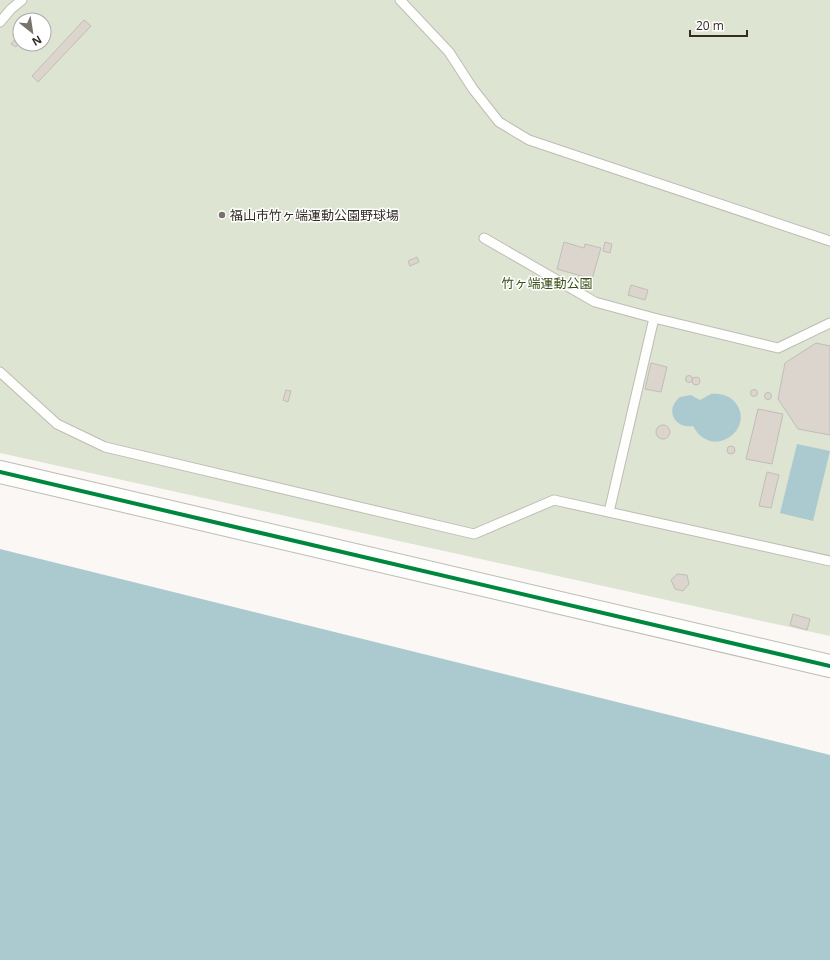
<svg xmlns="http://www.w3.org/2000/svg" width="830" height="960" font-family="'Open Sans','Noto Sans JP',sans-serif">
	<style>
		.green { fill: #dde4d2; fill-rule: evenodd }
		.water { fill: #aacad0 }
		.building { fill: #dbd5cd; stroke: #c1bdb8 }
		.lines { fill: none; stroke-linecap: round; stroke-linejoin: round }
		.service-casing { stroke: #bfbbb6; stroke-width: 11 }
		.tertiary-casing { stroke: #bfbbb6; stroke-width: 24 }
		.service { stroke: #fefefd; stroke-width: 9 }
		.tertiary { stroke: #fefefd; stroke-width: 22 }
		.cycleway-casing { stroke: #fff; stroke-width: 6 }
		.cycleway { stroke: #00873e; stroke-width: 4 }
		.poi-dot { fill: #78736d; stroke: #fff; stroke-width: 1.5 }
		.labels { text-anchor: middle; stroke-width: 3; stroke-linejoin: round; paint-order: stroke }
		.poi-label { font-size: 13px; fill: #322c24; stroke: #fff; text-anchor: start }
		.park-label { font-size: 13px; fill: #3a4f18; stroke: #fff }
	</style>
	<rect width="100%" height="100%" fill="#faf7f4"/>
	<!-- green -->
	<path class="green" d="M0,0H830V636L0,453ZM20,20H44V44H20Z"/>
	<!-- water -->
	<path class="water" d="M711,394C719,393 728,395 734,401C758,428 712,462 693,426C675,429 664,410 680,397L691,395L700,400Z
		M797,444L830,451L813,521L780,513Z
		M0,549L830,755V960H0Z"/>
	<!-- building -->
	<path class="building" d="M84,20L91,26L38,82L32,76Z
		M16,38L20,41L16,47L11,44Z
		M564,242L584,248L585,244L601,248L592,279L557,269Z
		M605,242L612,244L610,253L603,251Z
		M417,257L419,262L410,266L408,261Z
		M631,285L648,290L645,300L628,295Z
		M816,343L830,346V435L798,429L778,399L785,363Z
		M651,363L667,367L661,392L645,389Z
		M685.5 379a3.5 3.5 0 1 1 7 0a3.5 3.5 0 1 1-7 0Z
		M692 381a4 4 0 1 1 8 0a4 4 0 1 1-8 0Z
		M750.5 393a3.5 3.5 0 1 1 7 0a3.5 3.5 0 1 1-7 0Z
		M286,390L291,391L288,402L283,400Z
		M764.5 396a3.5 3.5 0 1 1 7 0a3.5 3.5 0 1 1-7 0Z
		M758,409L783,414L772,464L746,459Z
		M656 432a7 7 0 1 1 14 0a7 7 0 1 1-14 0Z
		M727 450a4 4 0 1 1 8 0a4 4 0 1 1-8 0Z
		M767,472L779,475L771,508L759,506Z
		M677,574L687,575L689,584L683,591L675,589L671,580Z
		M793,614L810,619L807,630L790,625Z"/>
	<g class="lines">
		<!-- service casing -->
		<g class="service-casing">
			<path id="service" d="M400,0L449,52L473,89L499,122L529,140L830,241
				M0,22L11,9L22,0
				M484,238L595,302L654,318
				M0,372L57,424L105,447L474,534L554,500L830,561
				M609,512L654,318L778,348L830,323"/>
		</g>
		<!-- tertiary casing -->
		<g class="tertiary-casing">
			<path id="tertiary" d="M0,472L830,666"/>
		</g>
		<!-- service -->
		<use href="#service" class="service"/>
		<!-- tertiary -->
		<use href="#tertiary" class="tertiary"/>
		<!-- cycleway casing -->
		<g class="cycleway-casing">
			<path id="cycleway" d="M0,472L830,666"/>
		</g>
		<!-- cycleway -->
		<use href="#cycleway" class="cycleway"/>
	</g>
	<!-- markers -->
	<circle class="poi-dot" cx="222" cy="215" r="4"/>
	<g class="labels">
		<!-- poi labels -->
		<g class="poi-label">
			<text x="230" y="220">福山市竹ヶ端運動公園野球場</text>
		</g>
		<!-- park labels -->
		<g class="park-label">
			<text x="547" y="288">竹ヶ端運動公園</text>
		</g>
	</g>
	<!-- north arrow -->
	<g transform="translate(32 32) rotate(150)"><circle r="19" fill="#ffffff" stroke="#adaba7"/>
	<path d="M0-3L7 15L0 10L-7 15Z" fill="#78736d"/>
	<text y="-6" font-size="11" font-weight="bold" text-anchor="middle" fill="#322c24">N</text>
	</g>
	<!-- scale -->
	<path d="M690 30v6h57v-6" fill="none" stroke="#322c24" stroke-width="2"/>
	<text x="696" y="30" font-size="12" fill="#322c24" stroke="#ffffff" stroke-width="3" paint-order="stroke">20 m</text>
</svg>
